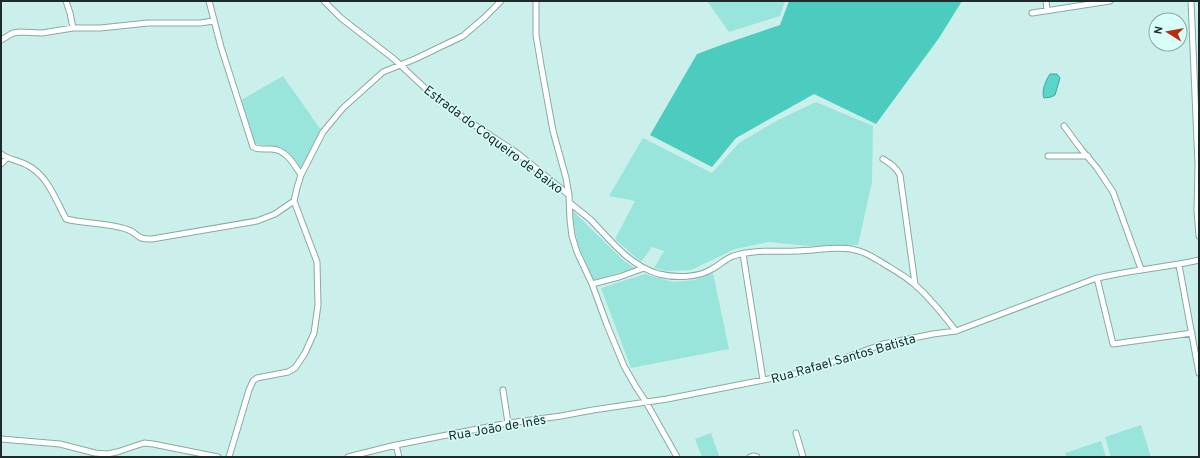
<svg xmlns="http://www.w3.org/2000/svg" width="1200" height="458" font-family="Overpass,sans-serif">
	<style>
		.green { fill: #99e5db }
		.forest { fill: #4cccbf }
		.water { fill: #59d6c9; stroke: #47a399 }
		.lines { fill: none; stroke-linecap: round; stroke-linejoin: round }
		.minor-casing { stroke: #87aaa5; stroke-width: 7 }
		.minor { stroke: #fff; stroke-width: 5 }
		.labels { text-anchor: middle; stroke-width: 3; stroke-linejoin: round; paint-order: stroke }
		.street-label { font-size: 13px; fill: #1d2b2a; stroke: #d8fef8 }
	</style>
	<rect width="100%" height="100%" fill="#cbf0eb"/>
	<!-- green -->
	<path class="green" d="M707,1H785L780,16L729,32Z
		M283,76L321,130L301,168L287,151L279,147L255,144L241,100Z
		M816,102L873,126L872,182L858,245L809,246L769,242L735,249L691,270L667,271L654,268L664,251L652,247L641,262L615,239L635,201L609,196L643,138L712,173L739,143L778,120Z
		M573,211L624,261L635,268L594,280L578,245L574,224Z
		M713,273L729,349L631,368L601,288L645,274L673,282L695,280Z
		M1141,425L1151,457H1111L1105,437Z
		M711,433L719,456L702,457L695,439Z
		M1101,441L1106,457H1067L1065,453Z"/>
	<!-- forest -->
	<path class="forest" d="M789,1H962L939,38L876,124L814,94L736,138L712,167L650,135L697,54L724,44L780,25Z"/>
	<!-- water -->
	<path class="water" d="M1050,74H1057L1060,78L1055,95L1051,97L1044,98C1041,91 1046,80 1050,74Z"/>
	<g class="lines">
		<!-- minor casing -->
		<g class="minor-casing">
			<path id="minor" d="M66,1L70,13L73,28
				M209,1L221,47L253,147C258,150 265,149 271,149C286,149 294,164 301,175
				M324,1L341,18L394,59L427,90L455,112L517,153L569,195
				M536,1V35L541,65L553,131L566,178L569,195L570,220L572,236L577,252L592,284L607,325L624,366L636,387L646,402L677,457
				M1046,1L1047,10
				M1191,1L1198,165L1197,211L1199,236
				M1032,13L1110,1
				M1,40L13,33L20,32L42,33L73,28H100L148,23H200L214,21
				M1064,126L1081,149L1097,168L1113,192L1141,269
				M1,154C9,160 18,160 27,165C47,175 55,198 65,217L66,219C86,224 107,223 126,229C138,232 135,240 152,239L257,221L275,214L294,201
				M1048,156H1088
				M883,159C891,164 896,167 900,175L915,284
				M1,164L7,158
				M570,203C577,209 584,214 591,220C611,241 630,266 659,274C675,278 698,278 712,269C720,265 725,259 733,256C755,249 774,252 796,251C814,251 833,246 851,249C863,251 871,256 881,262C892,269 904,275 914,284C930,297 943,315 956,331
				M743,254L763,380
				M1179,265L1199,373
				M1097,278L1113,344L1192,333
				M592,284L619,277L644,268
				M503,390L508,423
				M796,433L803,457
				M1,439L60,444L95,453L107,454L117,452L144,443L153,444L218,457
				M396,445L399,457
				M229,457L249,390L253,381L257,378L288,372L295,368L305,353L314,333L318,305L317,262L294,201L297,188L301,175L323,132L343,108L383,72L415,59L463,36L484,18L501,1
				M348,457L396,445L508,423L561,416L593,410L667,399L799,373L842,359L883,344L933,334L956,331L1094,279C1128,270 1164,268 1199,260
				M750,457L753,456L757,457"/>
		</g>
		<!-- minor -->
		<use href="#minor" class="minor"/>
	</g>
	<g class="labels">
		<!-- street labels -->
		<g class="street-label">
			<text transform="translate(494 139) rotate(37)" y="5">Estrada do Coqueiro de Baixo</text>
			<text transform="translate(843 358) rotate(-16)" y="5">Rua Rafael Santos Batista</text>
			<text transform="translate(497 427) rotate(-10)" y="5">Rua João de Inês</text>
		</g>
	</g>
	<!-- border -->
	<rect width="1200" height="458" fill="none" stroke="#1d2b2a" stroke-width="4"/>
	<!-- north arrow -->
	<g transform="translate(1168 32) rotate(281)"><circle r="19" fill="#d8fef8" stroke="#8daaa6"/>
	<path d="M0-3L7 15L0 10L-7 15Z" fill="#b72c0e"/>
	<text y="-6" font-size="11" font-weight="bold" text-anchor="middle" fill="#1d2b2a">N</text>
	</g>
</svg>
